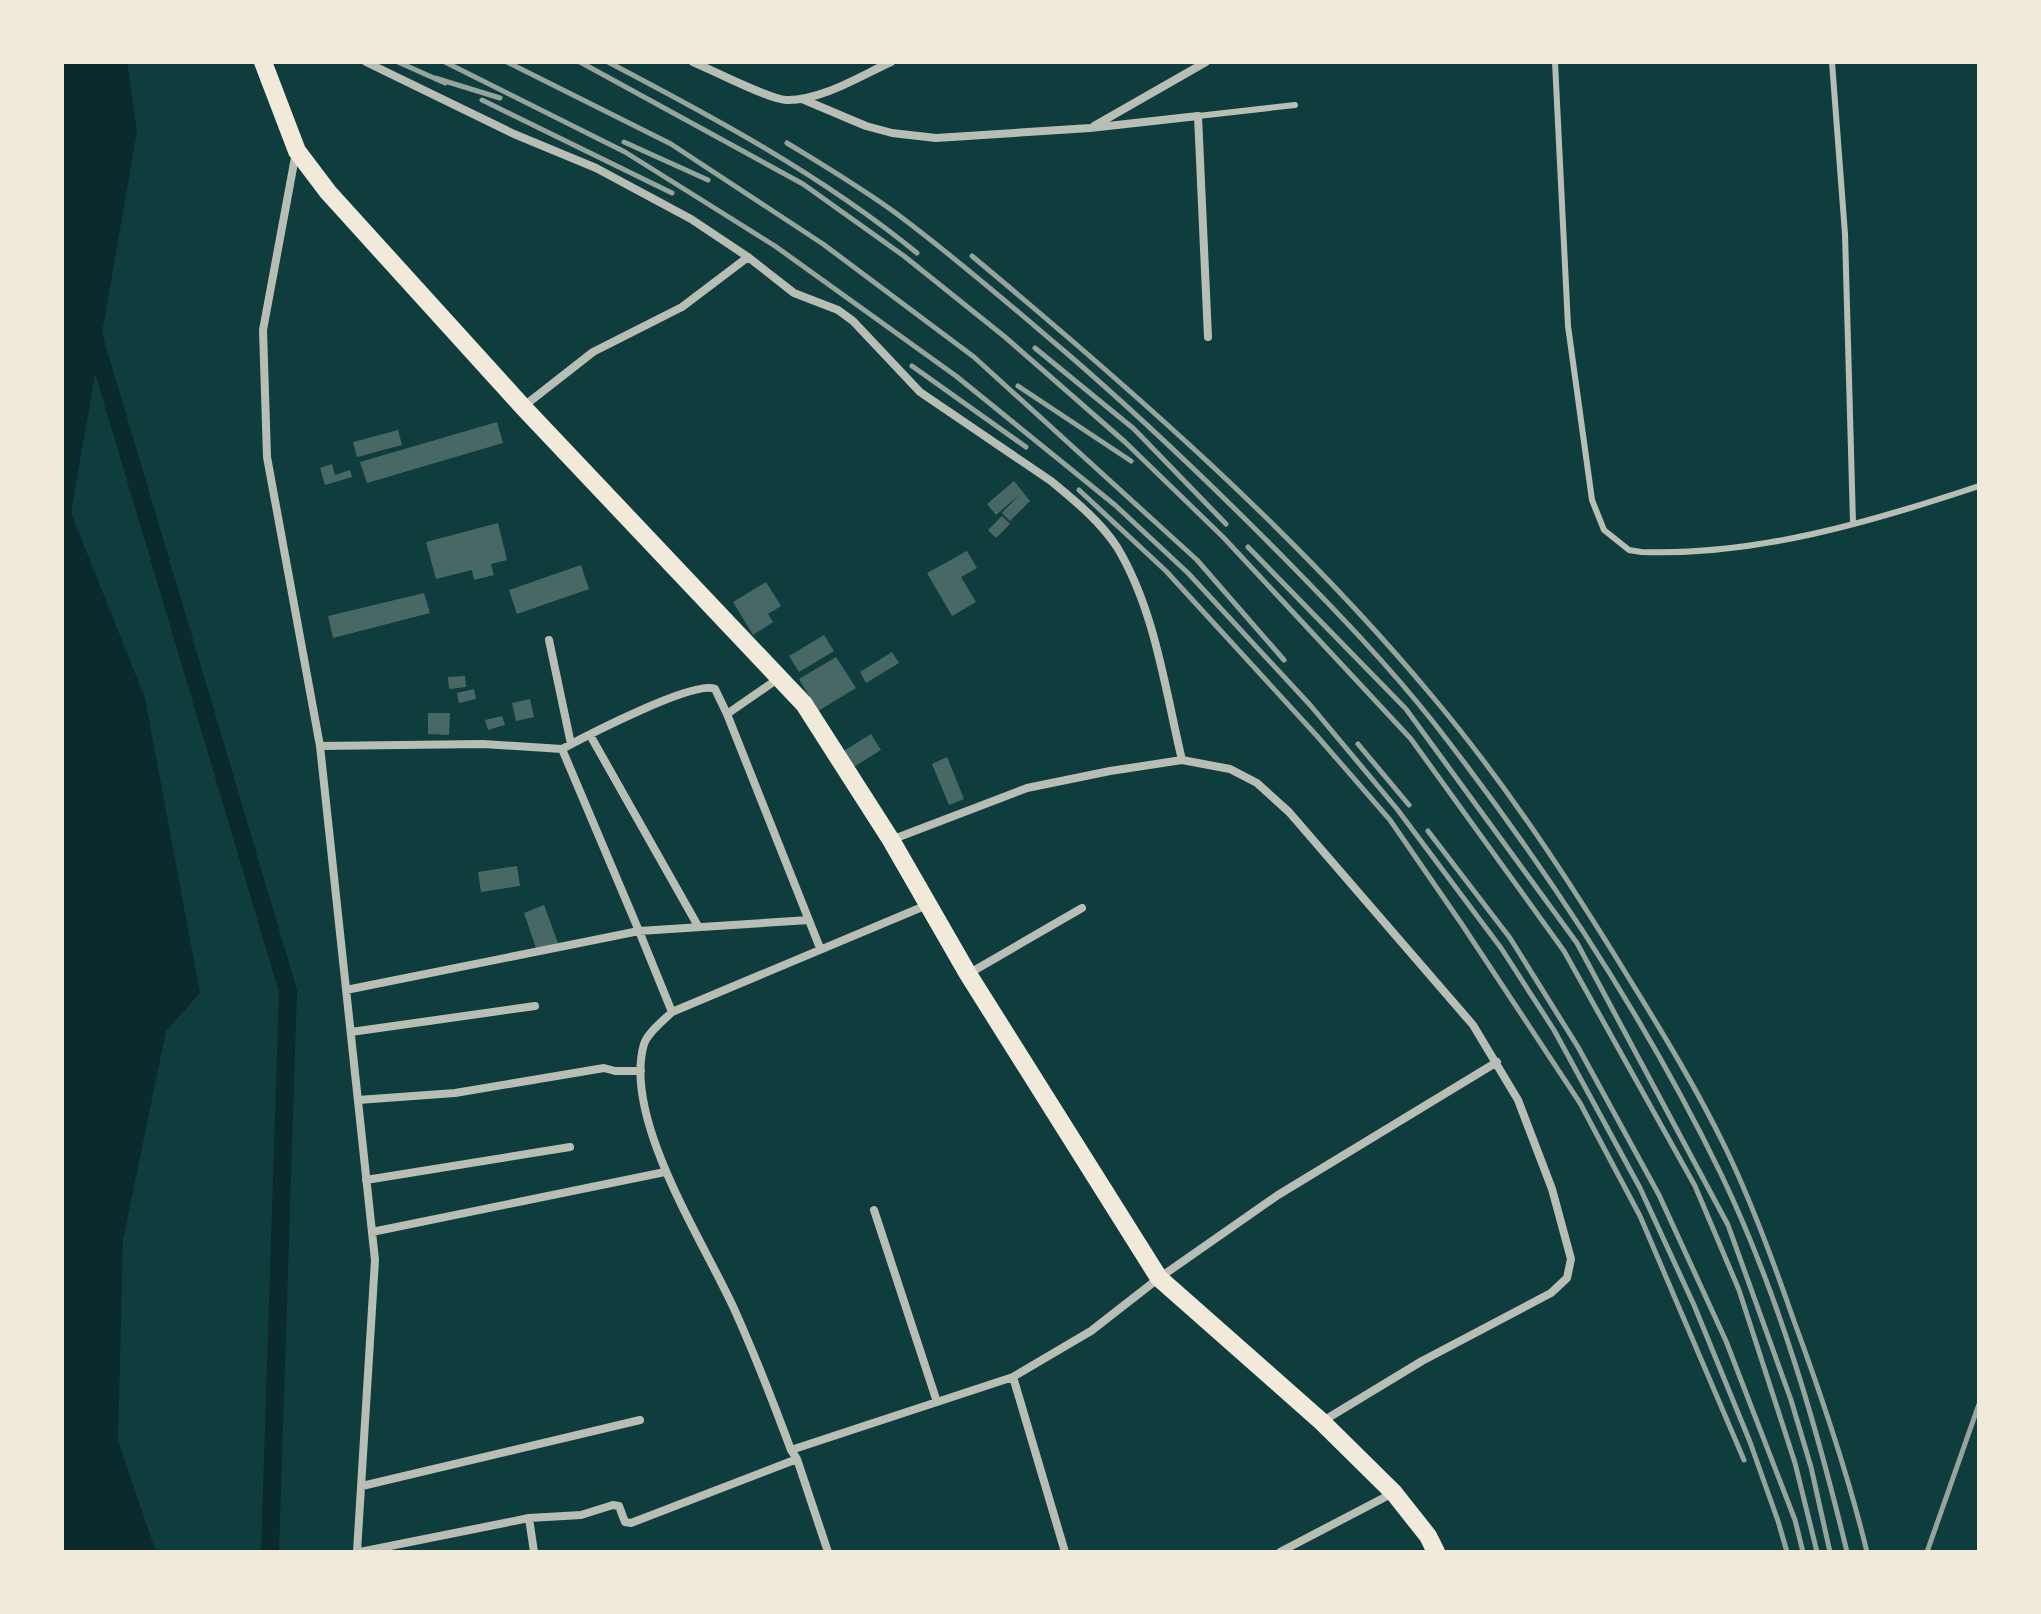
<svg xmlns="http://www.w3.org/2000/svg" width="2041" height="1614" font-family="'Asap Condensed',sans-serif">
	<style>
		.water { fill: #0a2a2b }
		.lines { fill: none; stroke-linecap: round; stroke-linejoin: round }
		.canal { stroke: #0a2a2b; stroke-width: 18 }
		.building { fill: #486865 }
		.service { stroke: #b8beb3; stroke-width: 6 }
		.minor { stroke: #b8beb3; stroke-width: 8 }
		.primary { stroke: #f1e9da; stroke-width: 18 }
		.rail { stroke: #97a49c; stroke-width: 5 }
	</style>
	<rect width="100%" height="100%" fill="#0f3d3e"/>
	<!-- water -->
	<path class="water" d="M62,62H127L137,131L71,513L145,698L200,993L166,1031L123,1240L118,1440L156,1552H62Z"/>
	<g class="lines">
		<!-- canal -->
		<path class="canal" d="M92,331L288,991L270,1552"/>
	</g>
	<!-- building -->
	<path class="building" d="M497,422L503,443L367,483L360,462Z
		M398,430L402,445L357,457L353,442Z
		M332,464L335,475L350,470L352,477L325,485L320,468Z
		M1014,481L1030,501L1010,521L1002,513L1019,495L996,515L987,504Z
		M1002,516L1010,524L996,538L988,530Z
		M498,523L507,560L491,564L494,575L474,580L472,570L436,579L426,542Z
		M967,551L977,568L961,577L976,602L952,616L927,573Z
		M581,565L589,589L517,614L509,590Z
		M766,582L781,606L768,614L773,622L753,635L733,602Z
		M424,593L430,613L333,638L328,616Z
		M824,635L834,651L799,672L789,656Z
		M892,652L899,663L866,683L860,672Z
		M836,657L856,688L818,711L799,679Z
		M465,676L466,687L449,689L448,677Z
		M474,689L476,699L459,703L457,693Z
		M530,699L534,717L516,721L512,703Z
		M428,713H450L449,735L428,734Z
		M502,716L505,725L488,730L485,720Z
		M871,734L881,750L852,768L842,752Z
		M947,757L964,799L949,805L932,764Z
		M517,866L520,886L481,892L478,872Z
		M544,905L558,943L537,951L524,913Z"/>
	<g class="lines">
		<!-- service -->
		<path class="service" d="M1555,62L1568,326L1592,500L1604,530L1629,550L1641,552C1756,556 1871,522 1979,486
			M1832,62L1845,234L1853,523
			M1198,116L1295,105"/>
		<!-- minor -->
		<path class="minor" d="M366,62L514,134L596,168L691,219L748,257L794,293L838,310L853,321L920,392L1051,481C1075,501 1100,521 1117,547C1155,610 1165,689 1182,760
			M693,62C712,70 768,99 786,100C821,101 860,76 891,62
			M802,99L866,126L892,133L936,138L1090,128L1198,116L1208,337
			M1094,126L1206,62
			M296,152L263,330L267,457L320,746L375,1260L357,1552
			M524,406L593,352L682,307L748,257
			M549,640L571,744
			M779,678L727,714L820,948
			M590,735L698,926
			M320,746L483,744L562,749L639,931L809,920
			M562,749C586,736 694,680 715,689L727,714
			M891,840L1027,788L1110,771L1182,760L1230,769L1257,783L1289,812L1473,1025L1518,1100L1552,1189L1571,1259L1567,1278L1551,1293L1422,1361L1323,1421
			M968,974L1082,908
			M346,990L639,931L672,1012
			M351,1032L535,1006
			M358,1100L455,1093L604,1068L615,1071H641
			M366,1180L570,1147
			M874,1210L937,1402
			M372,1232L665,1172
			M1013,1377L1065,1552
			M791,1450L1013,1377L1091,1331L1159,1278L1278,1195L1497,1062
			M362,1486L640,1420
			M529,1518L534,1552
			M360,1552L529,1518L581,1515L613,1505L619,1506L625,1522L631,1523L797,1459
			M828,1552L797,1459L791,1450C774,1404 756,1358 736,1313C706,1245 622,1120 644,1044C648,1032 663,1021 672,1012L927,905
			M1280,1552L1393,1493"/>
		<!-- primary -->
		<path class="primary" d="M263,62L297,151L328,192L523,407L804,704L891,840L968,974L1159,1278L1322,1422L1394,1493L1428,1536L1436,1552"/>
		<!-- rail -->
		<path class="rail" d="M398,62L445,83
			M445,62L625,152L775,246L956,376L1115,505L1188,573L1311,706L1397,809L1501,948L1554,1030L1640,1188L1694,1305L1750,1442L1778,1521L1787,1552
			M507,62L671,144L823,244L974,357L1197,560L1284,660
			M580,62L803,184L904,256L1005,337L1125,442L1223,537L1411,739L1564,951L1695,1186L1739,1290L1795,1463L1817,1552
			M608,62C715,118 823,176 917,253
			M435,78L500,98
			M482,100L672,193
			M624,142L708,180
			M787,143C826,167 865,190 901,217C957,259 1010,305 1063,350C1141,417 1215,488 1287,561C1338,613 1389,666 1434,723C1543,863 1643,1013 1721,1174C1778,1293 1816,1424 1847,1552
			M972,256C1135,392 1296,533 1432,696C1507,785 1570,882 1630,980C1664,1035 1698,1091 1726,1149C1753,1205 1774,1263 1794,1321C1822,1397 1848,1474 1867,1552
			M1035,348L1134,429L1226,524
			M912,366L1026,447
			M1018,386L1131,461
			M1079,490L1166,571L1317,736L1390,820L1461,923L1580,1103L1640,1216L1744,1460
			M1248,547L1406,709L1577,943L1728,1225L1791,1400L1811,1467L1830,1552
			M1358,744L1409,805
			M1428,831L1510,938L1578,1047L1659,1195L1726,1341L1795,1520L1803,1552
			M1927,1552L1979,1404"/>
	</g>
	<!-- border -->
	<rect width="2041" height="1614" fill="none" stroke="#f1e9da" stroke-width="128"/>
</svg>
